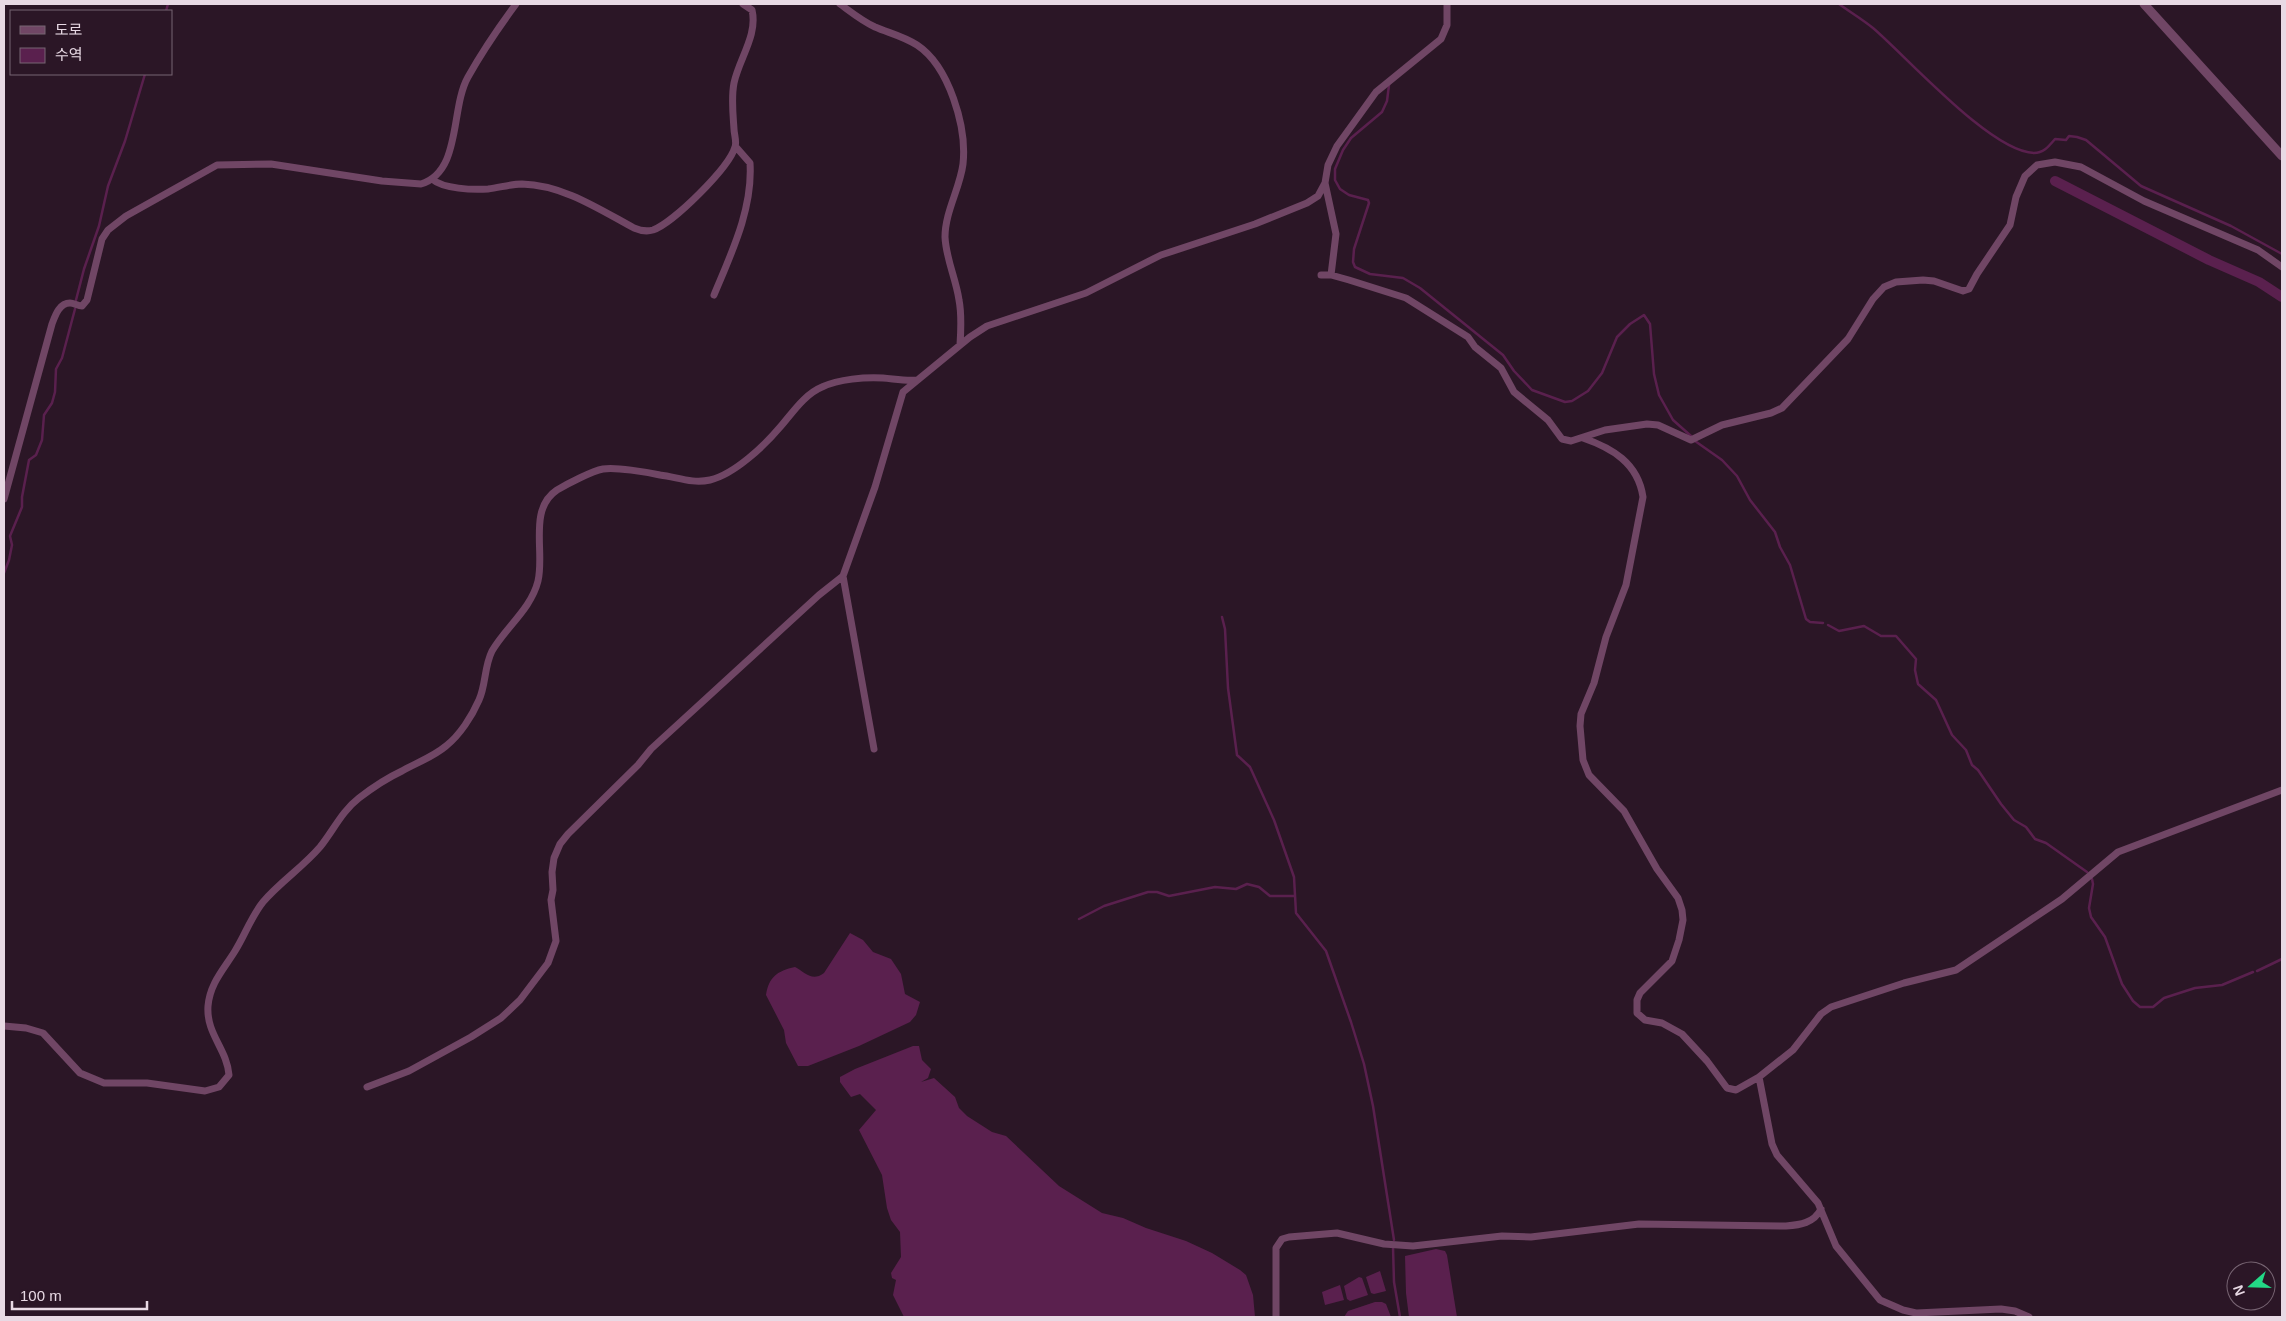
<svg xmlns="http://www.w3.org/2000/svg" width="2286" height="1321" font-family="Arial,'Noto Sans KR',sans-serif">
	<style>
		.water { fill: #5a204e }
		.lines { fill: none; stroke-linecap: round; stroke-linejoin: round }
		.stream { stroke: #5a204e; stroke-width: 2.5 }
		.canal { stroke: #5a204e; stroke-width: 10 }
		.minor { stroke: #704665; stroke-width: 7 }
		.tertiary { stroke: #704665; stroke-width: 9 }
	</style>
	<rect width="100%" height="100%" fill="#2b1626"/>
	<!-- water -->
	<path class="water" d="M850,933L863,940L873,952L891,959L901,974L905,994L920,1002L916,1015L910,1022L859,1046L808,1066H798L786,1043L784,1030L766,995C769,977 777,971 795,967C806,973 812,982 824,973Z
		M913,1046H919L922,1060L931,1069L928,1078L921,1082L934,1078L955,1097L959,1108L967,1116L992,1132L1006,1136L1059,1186L1102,1213L1123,1218L1146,1228L1186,1241L1212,1253L1240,1270L1246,1275L1253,1295L1255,1317H904L893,1295L896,1280L892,1278L891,1273L901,1257L900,1232L891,1220L887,1208L882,1175L859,1130L876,1110L860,1094L851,1097L840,1082V1077L855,1069Z
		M1436,1249L1445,1251L1447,1255L1457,1317H1409L1406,1293L1405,1256Z
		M1380,1271L1386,1291L1374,1294L1371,1293L1366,1277Z
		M1359,1277L1362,1278L1368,1295L1350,1301L1347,1299L1344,1286Z
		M1340,1285L1344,1300L1325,1305L1322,1292Z
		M1375,1302H1382L1386,1304L1391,1317H1344L1348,1311Z"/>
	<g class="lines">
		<!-- stream -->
		<path class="stream" d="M1839,4C1850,12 1862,19 1873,28C1907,57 1991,152 2034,153C2044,153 2049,146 2055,139L2066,140L2069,136L2077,137L2086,140L2141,186L2231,226L2282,254
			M166,11L168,4
			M1389,85L1387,101L1382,112L1351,138L1343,150L1335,169V180L1340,189L1349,195L1368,200L1369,203L1354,249L1353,262L1355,267L1370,274L1403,278L1420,288L1503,355L1514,371L1532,390L1565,402L1572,401L1588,391L1602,373L1617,337L1630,324L1644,315L1650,324L1654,374L1659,395L1673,420L1691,436
			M76,300L84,269L99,226L108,186L125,141L145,74
			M1695,441L1722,460L1737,476L1750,500L1775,532L1780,547L1790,565L1806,619L1810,622L1823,623
			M4,573L9,560L12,545L10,536L22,507V497L29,460L36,455L42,440L44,415L52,403L55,392L56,369L62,358L75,309
			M1222,617L1225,629L1228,688L1237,755L1250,767L1274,820L1294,877L1296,913L1326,951L1351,1022L1364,1064L1373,1106L1394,1240
			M1828,625L1839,631L1864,626L1881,636H1896L1916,659L1915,670L1918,684L1936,700L1952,735L1966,750L1972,765L1978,770L2001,804L2014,820L2026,827L2035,839L2046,843L2087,872
			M2092,879L2093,884L2089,908L2091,917L2105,937L2122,984L2133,1001L2140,1007H2153L2164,998L2195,988L2222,985L2253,972
			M1079,919L1104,906L1148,892H1157L1169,896L1215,887L1236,889L1247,884L1259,887L1270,896H1294
			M2257,971L2282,959
			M1393,1247L1394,1282L1400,1317"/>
		<!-- canal -->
		<path class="canal" d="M2055,181L2209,260L2259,282L2282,297"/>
		<!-- minor -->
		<path class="minor" d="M840,4C851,12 862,21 875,27C889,33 903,36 917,45C949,66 967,127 963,164C960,188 945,212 945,237C946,259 956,279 959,300C962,315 961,330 960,345
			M432,179C443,189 473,190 488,189C499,188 510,184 522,184C563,185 599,209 634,228C641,231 646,232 653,230C673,223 729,168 735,147C737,142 734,134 734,129C733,114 731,98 734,83C739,59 758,35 752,10L743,4
			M1321,275H1331L1349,280L1406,298L1468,337L1475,347L1501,368L1514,392L1548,420L1562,439L1571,441L1605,430L1647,424L1658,425L1691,440L1722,425L1771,413L1782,408L1848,339L1873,299L1884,287L1896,282L1923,280L1934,281L1963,291L1969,289L1977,274L2010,225L2016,197L2025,176L2037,165L2055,162L2081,167L2144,201L2258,250L2282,267
			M1331,275L1336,234L1325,183L1328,165L1337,146L1376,92L1441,39L1447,25V4
			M714,295C731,254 753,209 750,163L736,147
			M1583,438C1612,448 1638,463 1643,497L1626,585L1606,637L1594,683L1581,714L1580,726L1583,760L1589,775L1624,811L1657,869L1678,898L1682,910L1683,920L1679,940L1672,961L1640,993L1637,1000V1013L1645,1020L1662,1023L1682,1034L1707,1061L1727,1088L1736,1090L1759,1077
			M4,499L52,324C55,316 59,303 70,303C74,303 78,306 82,306L87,300L102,239L108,230L126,216L217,165L271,164L382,181L421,184C462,171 450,109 468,77C482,52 499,27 516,4
			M874,749L843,576L875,487L903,392L970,337L987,326L1086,293L1161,255L1255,224L1307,203L1318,196L1325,183
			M4,1026L26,1028L43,1033L80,1073L104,1083H147L205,1091L219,1087L229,1075C227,1049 206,1034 208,1006C210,983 224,969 235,951C245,935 251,917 263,902C280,882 303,867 320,847C333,831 342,811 359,798C372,788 387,778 402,771C416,763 433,757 446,746C460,735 472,716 479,700C486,685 484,667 492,651C506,627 531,609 538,581C545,552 528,509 557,490C567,484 592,471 603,469C616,467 646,472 660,475C677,477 692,484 710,480C735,474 765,445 781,426C793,412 805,394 822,387C839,379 865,377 883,378C895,379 906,381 917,380
			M367,1087L409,1071L471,1037L501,1018L520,1000L548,963L556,941L551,900L553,890L552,872L554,858L560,844L568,834L638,765L651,749L819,595L843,576
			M1276,1317V1248L1282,1239L1289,1237L1337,1233L1384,1244L1413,1246L1502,1236L1531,1237L1639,1224L1786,1226C1800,1225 1814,1223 1821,1209
			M2029,1317L2015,1311L2001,1309L1916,1313L1903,1310L1880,1300L1836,1246L1818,1203L1777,1155L1772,1144L1759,1077L1793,1050L1821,1014L1831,1007L1904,983L1956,970L2062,899L2118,852L2282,790"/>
		<!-- tertiary -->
		<path class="tertiary" d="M2144,4L2282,156"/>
	</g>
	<!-- border -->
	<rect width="2286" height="1321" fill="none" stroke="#e8d9e4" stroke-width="10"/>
	<!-- legend -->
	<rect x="10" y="10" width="162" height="65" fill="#2b1626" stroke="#776472"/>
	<rect x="20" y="26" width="25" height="8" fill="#704665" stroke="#776472"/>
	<text x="55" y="35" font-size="15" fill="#e8d9e4">도로</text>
	<rect x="20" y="48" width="25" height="15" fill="#5a204e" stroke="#776472"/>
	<text x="55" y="60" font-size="15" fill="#e8d9e4">수역</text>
	<!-- north arrow -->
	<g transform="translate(2251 1286) rotate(250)"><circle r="24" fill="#2b1626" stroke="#776472"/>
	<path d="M0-4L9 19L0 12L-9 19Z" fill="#23d886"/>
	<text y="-8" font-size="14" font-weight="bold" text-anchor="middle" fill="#e8d9e4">N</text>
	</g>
	<!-- scale -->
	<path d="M12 1301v8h135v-8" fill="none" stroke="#e8d9e4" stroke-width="2.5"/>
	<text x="20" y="1301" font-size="15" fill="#e8d9e4" stroke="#2b1626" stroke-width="4" paint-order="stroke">100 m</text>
</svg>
